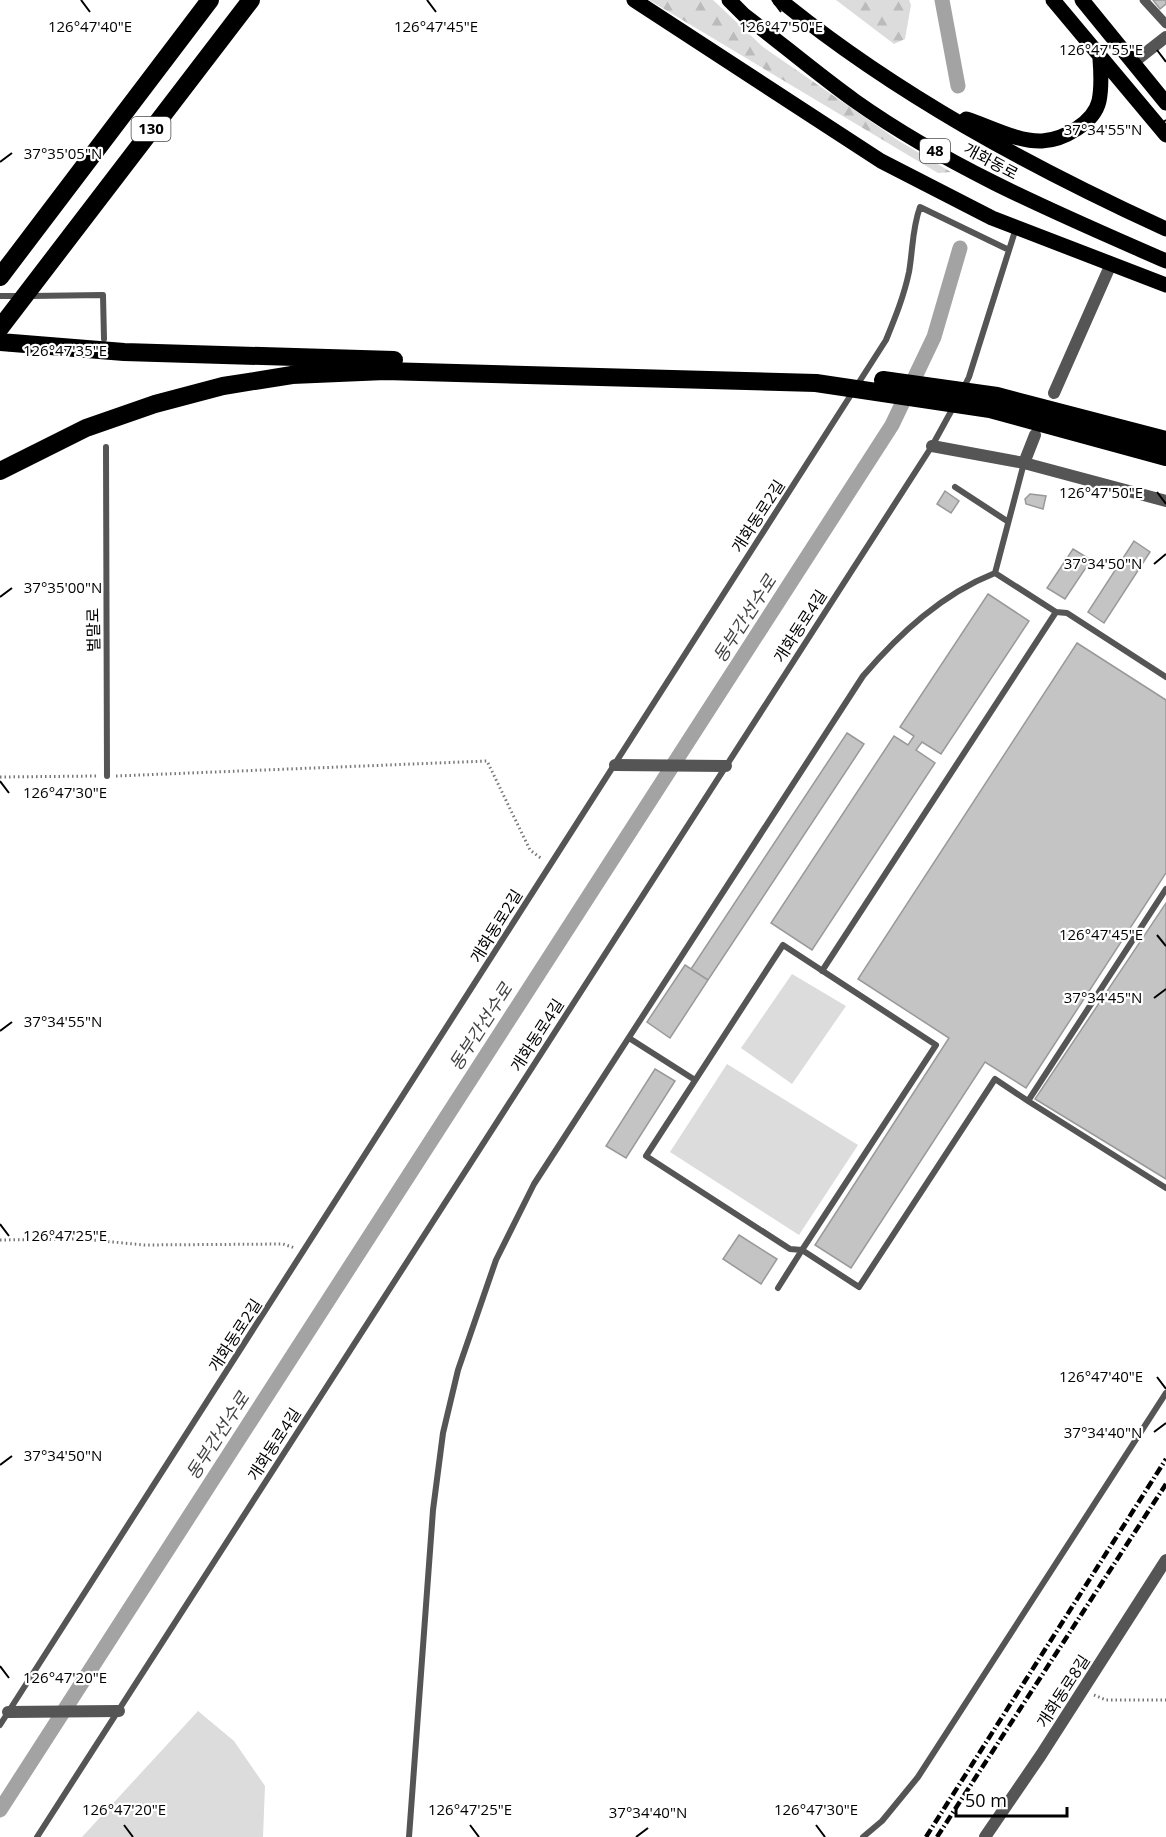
<svg xmlns="http://www.w3.org/2000/svg" width="1166" height="1837" font-family="'Open Sans','Noto Sans KR',sans-serif">
	<style>
		.forest { fill: url(#forest-firs) }
		.pitch { fill: #dcdcdc }
		.lines { fill: none; stroke-linecap: round; stroke-linejoin: round }
		.canal { stroke: #a3a3a3; stroke-width: 15 }
		.building { fill: #c4c4c4; stroke: #999; stroke-width: 1.5 }
		.path { stroke: #777; stroke-width: 3; stroke-dasharray: 1.5 3; stroke-linecap: butt }
		.service { stroke: #555; stroke-width: 6 }
		.pedestrian { stroke: #555; stroke-width: 9 }
		.minor { stroke: #555; stroke-width: 12 }
		.primary { stroke: #000; stroke-width: 15 }
		.motorway { stroke: #000; stroke-width: 18 }
		.rail { stroke: #000; stroke-width: 4.5; stroke-dasharray: 9 3 1.5 3; stroke-linecap: butt }
		.ticks { fill: none; stroke: #000; stroke-width: 2 }
		.labels { text-anchor: middle; stroke-width: 4.5; stroke-linejoin: round; paint-order: stroke }
		.shield { fill: #fff; stroke: #4c4c4c; stroke-width: 1.5 }
		.shield-label { font-size: 15px; font-weight: bold; fill: #000 }
		.street-label { font-size: 16px; fill: #000; stroke: #fff }
		.water-label { font-size: 18px; font-style: italic; fill: #444; stroke: #fff }
		.ticks-label { font-size: 15px; text-anchor: middle; fill: #000; stroke: #fff; stroke-width: 4.5; stroke-linejoin: round; paint-order: stroke }
	</style>
	<defs>
		<pattern id="forest-firs" width="22" height="20" patternUnits="userSpaceOnUse" patternTransform="scale(1.5)"><rect width="22" height="20" fill="#dcdcdc"/><path d="M5 1l3.5 6h-7zM16 11l3.5 6h-7z" fill="#bbb"/></pattern>
	</defs>
	<rect width="100%" height="100%" fill="#fff"/>
	<!-- forest -->
	<path class="forest" d="M649,0H713L763,47L899,141L951,172L938,173Z
		M836,0H909L911,5L905,39L894,44Z"/>
	<!-- pitch -->
	<path class="pitch" d="M792,974L846,1006L792,1084L741,1048Z
		M727,1064L858,1145L799,1235L670,1152Z
		M198,1711L234,1741L265,1786L263,1837H82Z"/>
	<g class="lines">
		<!-- canal -->
		<path class="canal" d="M942,0L958,86
			M0,1810L892,425L934,337L960,248"/>
	</g>
	<!-- building -->
	<path class="building" d="M1153,0H1166V4L1160,9Z
		M945,491L959,501L951,513L937,504Z
		M1030,494L1046,496L1043,509L1026,504L1025,499Z
		M1134,541L1150,552L1104,623L1088,612Z
		M1073,549L1091,560L1065,599L1047,588Z
		M988,594L1029,621L941,754L922,742L916,750L935,763L812,950L771,923L894,736L908,745L914,736L900,727Z
		M1077,643L1166,700V873L1026,1088L985,1062L851,1268L815,1245L949,1038L858,979Z
		M847,733L864,744L708,980L691,969Z
		M1166,903V1179L1035,1099Z
		M685,965L708,980L670,1038L647,1022Z
		M655,1069L675,1081L626,1158L606,1146Z
		M739,1235L777,1259L761,1284L723,1259Z"/>
	<g class="lines">
		<!-- path -->
		<path class="path" d="M116,776L487,761L530,850L542,859
			M0,777L97,776
			M0,1240L82,1239L144,1245L283,1244L295,1248
			M1094,1695L1106,1700H1166"/>
		<!-- service -->
		<path class="service" d="M0,296H20
			M31,296L103,295L104,339
			M963,389L969,377L1016,228
			M106,447L107,776
			M1024,463L995,573L1056,612L1067,613L1166,677
			M955,487L1007,521
			M822,971L1056,612
			M629,1038L695,1080
			M1028,1101L1166,1188
			M778,1288L802,1250L790,1249L646,1156L783,945L936,1045L802,1250L859,1287L995,1079L1028,1101L1166,889
			M0,1725L886,340C895,318 904,296 909,272C913,249 912,229 920,207L1009,250
			M37,1837L932,446L954,406
			M409,1837L433,1510L443,1433L458,1370L496,1260L534,1184L863,676C900,633 942,594 995,573
			M863,1837L882,1821L918,1777L1166,1393"/>
		<!-- pedestrian -->
		<path class="pedestrian" d="M1144,0L1166,24"/>
		<!-- minor -->
		<path class="minor" d="M1134,62L1166,37
			M1054,393L1111,264
			M932,446L1024,463L1166,501
			M1024,463L1035,435
			M615,765L726,766
			M8,1712L119,1711
			M985,1837L1041,1755L1166,1560"/>
		<!-- primary -->
		<path class="primary" d="M634,0L881,161L992,218L1166,285
			M729,0L744,15C781,43 817,74 855,101C951,169 1059,214 1166,261
			M780,0C897,95 1029,166 1166,229
			M1053,0L1166,135
			M1082,0L1166,103
			M966,119C989,126 1017,142 1042,141C1063,140 1094,123 1099,101C1102,87 1101,72 1100,59"/>
		<!-- motorway -->
		<path class="motorway" d="M0,277L210,0
			M0,328L251,0
			M0,342L124,352L394,360
			M883,380L997,396L1166,440
			M0,471L86,428L155,404L223,386L292,375L385,371L816,383L990,409L1166,457"/>
		<!-- rail -->
		<path class="rail" d="M926,1837L1166,1459
			M937,1837L1166,1484"/>
	</g>
	<!-- ticks -->
	<path class="ticks" d="M81,0L90,12M427,0L436,12M772,0L781,12M1157,50L1166,62M1154,129L1166,120M0,162L12,153M0,339L9,351M1157,492L1166,504M1154,564L1166,554M0,597L12,588M0,781L9,793M1157,935L1166,946M1154,998L1166,989M0,1031L12,1022M0,1224L9,1236M1157,1377L1166,1389M1154,1432L1166,1423M0,1465L12,1456M0,1666L9,1678M124,1825L133,1837M470,1825L479,1837M816,1825L825,1837M636,1837L648,1828"/>
	<g class="labels">
		<!-- shield labels -->
		<g class="shield">
			<rect x="131.5" y="117" width="39" height="24" rx="4.5"/>
			<rect x="920" y="139" width="30" height="24" rx="4.5"/>
		</g>
		<g class="shield-label">
			<text x="151" y="134">130</text>
			<text x="935" y="156">48</text>
		</g>
		<!-- street labels -->
		<g class="street-label">
			<text transform="translate(991 161) rotate(28)" y="6">개화동로</text>
			<text transform="translate(758 516) rotate(-57)" y="6">개화동로2길</text>
			<text transform="translate(800 626) rotate(-57)" y="6">개화동로4길</text>
			<text transform="translate(93 630) rotate(-91)" y="6">벌말로</text>
			<text transform="translate(496 926) rotate(-58)" y="6">개화동로2길</text>
			<text transform="translate(537 1035) rotate(-57)" y="6">개화동로4길</text>
			<text transform="translate(235 1335) rotate(-57)" y="6">개화동로2길</text>
			<text transform="translate(274 1444) rotate(-57)" y="6">개화동로4길</text>
			<text transform="translate(1063 1691) rotate(-57)" y="6">개화동로8길</text>
		</g>
		<!-- water labels -->
		<g class="water-label">
			<text transform="translate(745 619) rotate(-57)" y="6">동부간선수로</text>
			<text transform="translate(481 1027) rotate(-57)" y="6">동부간선수로</text>
			<text transform="translate(218 1436) rotate(-57)" y="6">동부간선수로</text>
		</g>
	</g>
	<g class="ticks-label">
		<text x="90" y="32">126°47'40"E</text>
		<text x="436" y="32">126°47'45"E</text>
		<text x="781" y="32">126°47'50"E</text>
		<text x="1101" y="55">126°47'55"E</text>
		<text x="1103" y="135">37°34'55"N</text>
		<text x="63" y="159">37°35'05"N</text>
		<text x="65" y="356">126°47'35"E</text>
		<text x="1101" y="498">126°47'50"E</text>
		<text x="1103" y="569">37°34'50"N</text>
		<text x="63" y="593">37°35'00"N</text>
		<text x="65" y="798">126°47'30"E</text>
		<text x="1101" y="940">126°47'45"E</text>
		<text x="1103" y="1003">37°34'45"N</text>
		<text x="63" y="1027">37°34'55"N</text>
		<text x="65" y="1241">126°47'25"E</text>
		<text x="1101" y="1382">126°47'40"E</text>
		<text x="1103" y="1438">37°34'40"N</text>
		<text x="63" y="1461">37°34'50"N</text>
		<text x="65" y="1683">126°47'20"E</text>
		<text x="124" y="1815">126°47'20"E</text>
		<text x="470" y="1815">126°47'25"E</text>
		<text x="816" y="1815">126°47'30"E</text>
		<text x="648" y="1818">37°34'40"N</text>
	</g>
	<!-- scale -->
	<path d="M956 1807v9h111v-9" fill="none" stroke="#000000" stroke-width="3"/>
	<text x="965" y="1807" font-size="18" fill="#000000" stroke="#ffffff" stroke-width="4.5" paint-order="stroke">50 m</text>
</svg>
